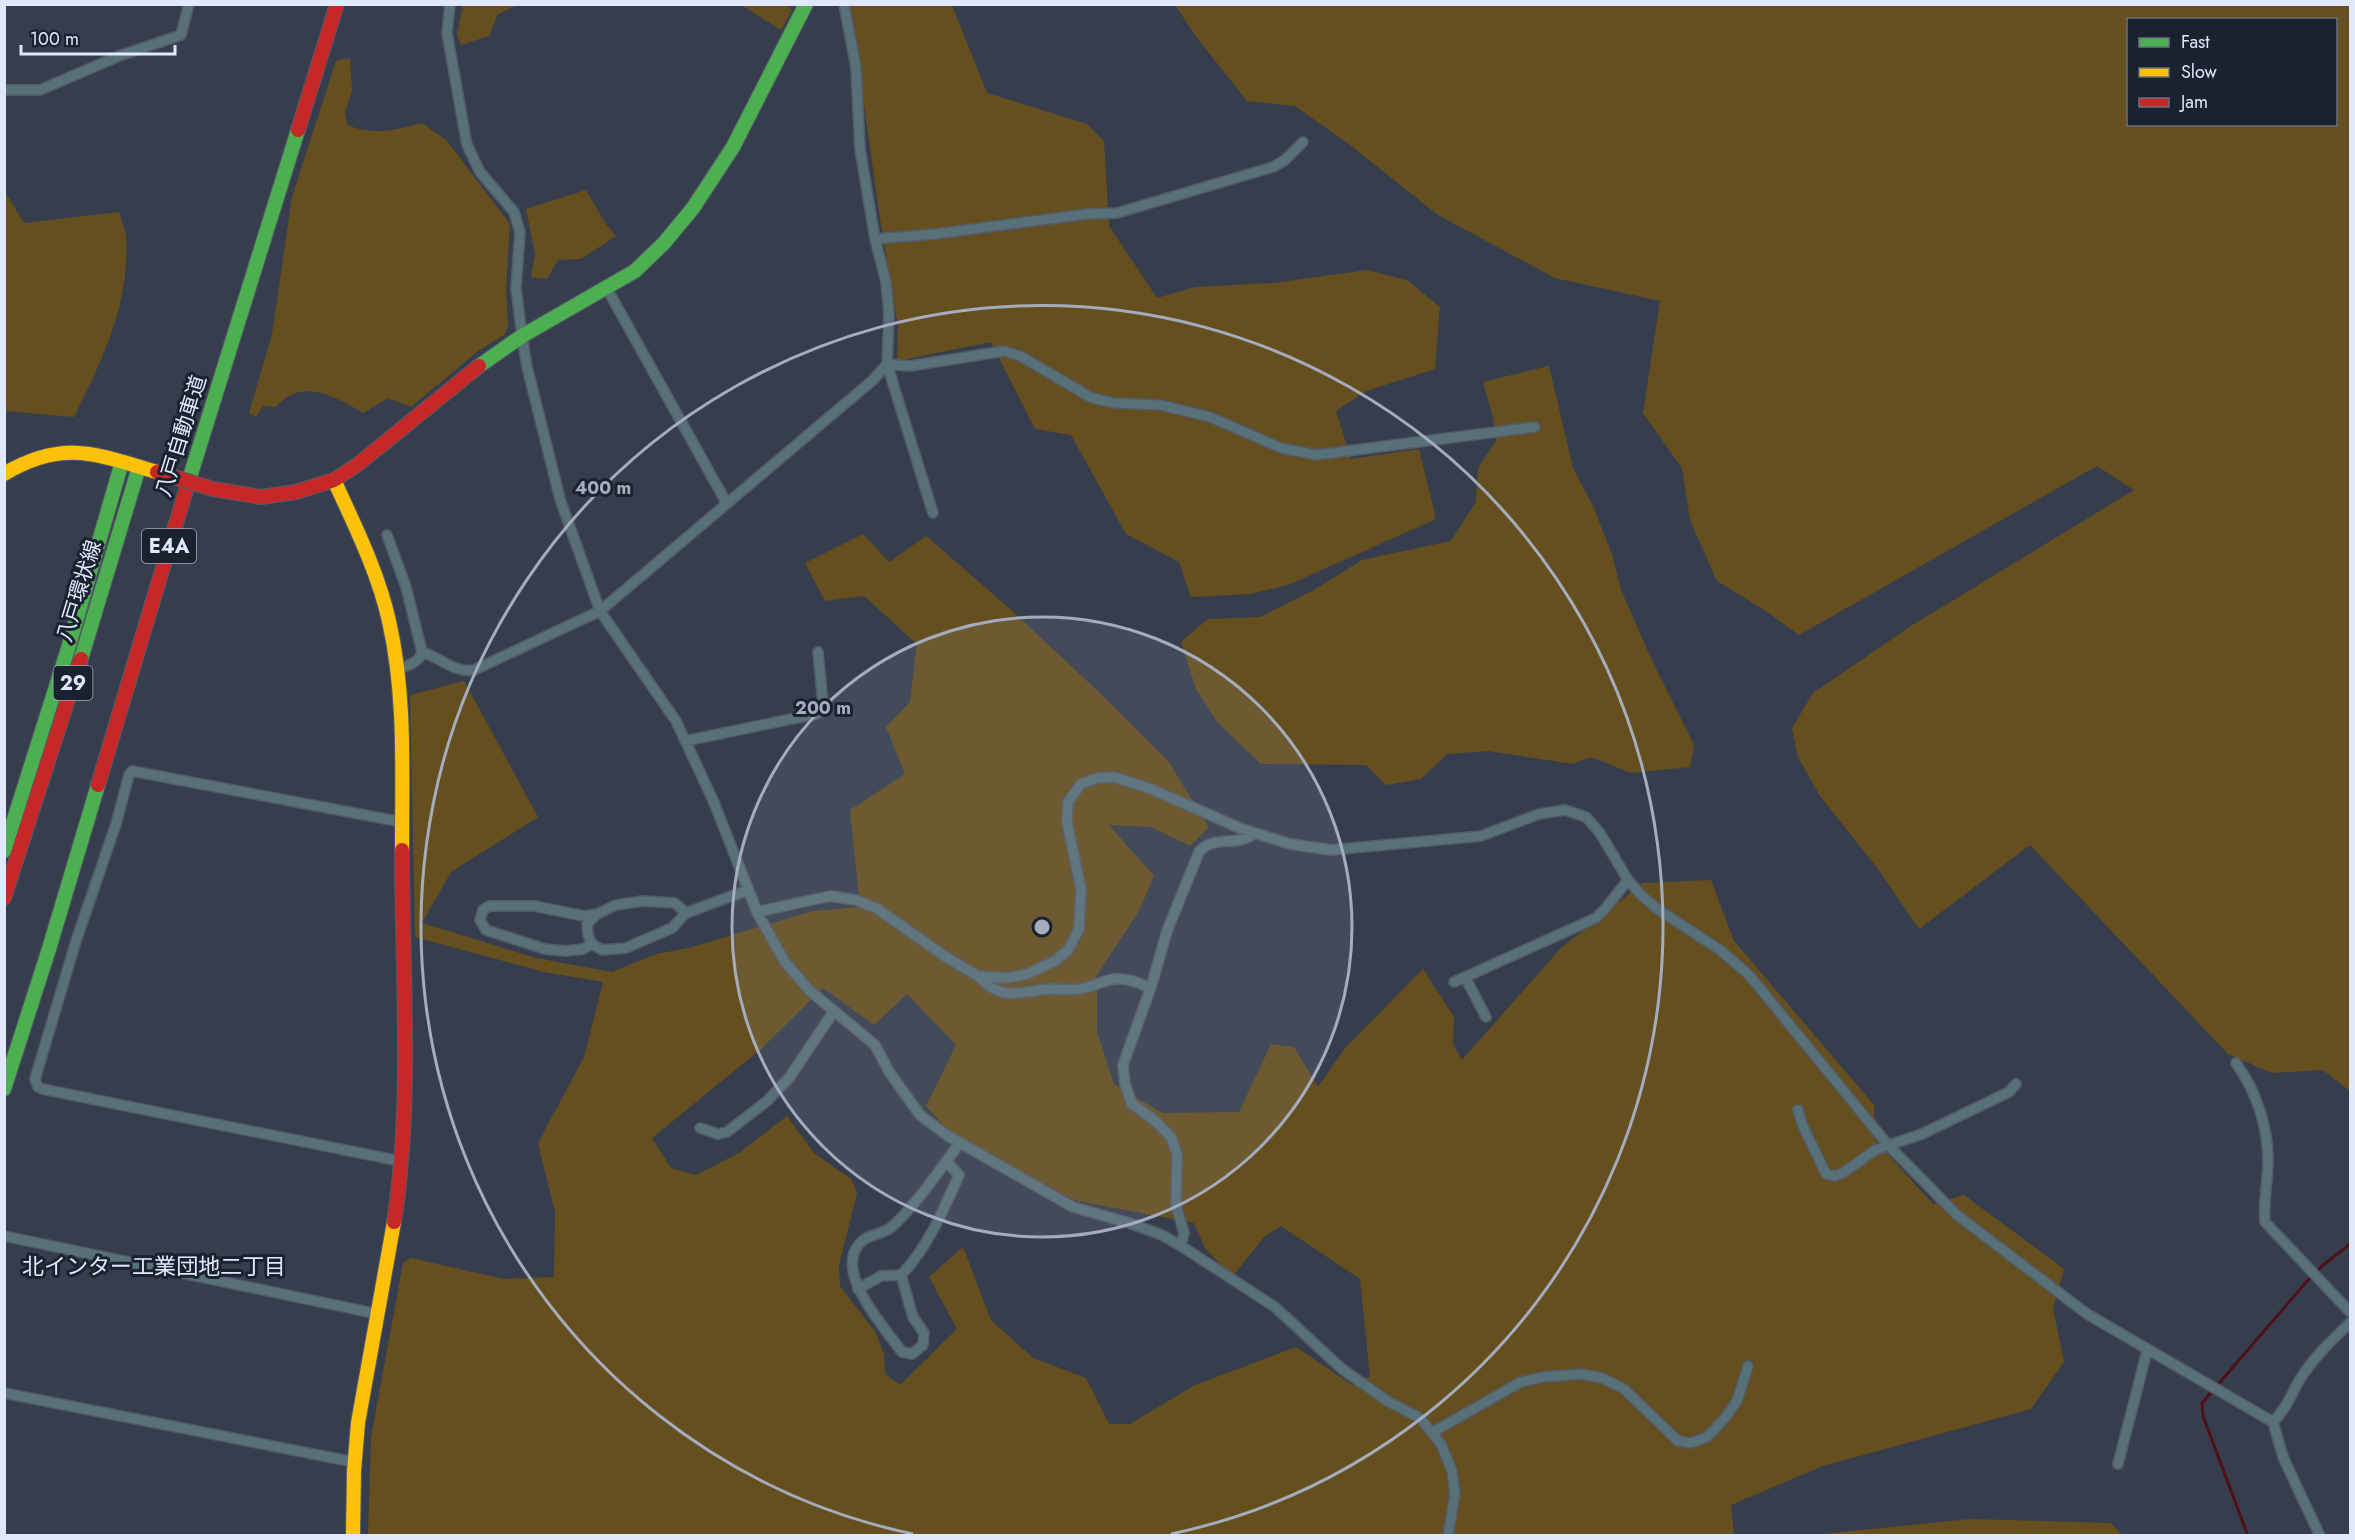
<svg xmlns="http://www.w3.org/2000/svg" width="2355" height="1540" font-family="Jost,'Noto Sans JP',sans-serif">
	<style>
		.green { fill: #664f1e; fill-rule: evenodd }
		.lines { fill: none; stroke-linecap: round; stroke-linejoin: round }
		.stream { stroke: #4e1016; stroke-width: 3 }
		.street-casing { stroke: #535a68; stroke-width: 12 }
		.fast-casing { stroke: #535a68; stroke-width: 16 }
		.slow-casing { stroke: #535a68; stroke-width: 16 }
		.jam-casing { stroke: #535a68; stroke-width: 16 }
		.street { stroke: #587077; stroke-width: 9 }
		.fast { stroke: #4caf50; stroke-width: 14 }
		.slow { stroke: #ffc107; stroke-width: 14 }
		.jam { stroke: #c62828; stroke-width: 14 }
		.jam-bridge-casing { stroke: #535a68; stroke-width: 16; stroke-linecap: butt }
		.jam-bridge { stroke: #c62828; stroke-width: 14 }
		.ring { fill: none; stroke: #a4adbe; stroke-width: 3 }
		.labels { text-anchor: middle; stroke-width: 6; stroke-linejoin: round; paint-order: stroke }
		.shield { fill: #1b222f; stroke: #a4adbe; stroke-width: 1.5 }
		.shield-label { font-size: 20px; font-weight: bold; fill: #dfe9fb }
		.street-label { font-size: 21px; fill: #dfe9fb; stroke: #1b222f }
		.neighbourhood-label { font-size: 22px; fill: #dfe9fb; stroke: #1b222f }
		.centre { fill: #a4adbe; stroke: #1b222f; stroke-width: 3 }
		.ring-label { font-size: 18px; text-anchor: middle; font-weight: bold; fill: #a4adbe; stroke: #1b222f; stroke-width: 6; stroke-linejoin: round; paint-order: stroke }
	</style>
	<rect width="100%" height="100%" fill="#363e4e"/>
	<!-- green -->
	<path class="green" d="M463,5L516,4V6L498,14L489,36L461,45L457,35Z
		M741,5H786L792,10L781,30Z
		M850,5H952L987,93L1087,124L1104,141L1109,226L1157,298L1195,287L1273,283L1367,270L1407,280L1440,307L1435,369L1366,391L1336,411L1351,459L1419,449L1436,519L1288,585L1250,594L1191,597L1179,562L1126,534L1071,435L1035,429L991,342L897,361L898,326L880,219Z
		M1175,5H2350V1091L2323,1070L2272,1073L2228,1054L2030,845L1919,929L1878,869L1820,796L1798,757L1792,728L1813,693L1911,626L2134,490L2097,466L1799,635L1766,611L1717,581L1690,520L1682,468L1643,413L1660,301L1555,278L1438,215L1350,145L1295,106L1247,101L1198,39ZM2128,20H2336V124H2128Z
		M350,58L352,90L345,112L347,125C372,136 397,130 422,123L447,141L510,224L506,288L508,326L505,334L478,351L411,407L388,398L363,413C335,396 301,377 276,407L263,406L256,417L249,413L272,334L292,197L336,61Z
		M4,190L24,223L119,212C121,220 126,230 126,239C130,303 102,361 74,417L5,411Z
		M586,190L606,224L616,236L581,259L558,260L547,279L531,277L535,254L526,209Z
		M1549,366L1573,468L1593,506L1612,554L1621,590L1654,665L1694,745L1690,767L1631,773L1591,757L1573,764L1488,751L1447,754L1421,779L1386,785L1366,765L1261,764L1218,723L1196,689L1181,642L1208,619L1260,617L1312,591L1362,560L1451,541L1476,502L1478,468L1496,441L1493,417L1483,382Z
		M863,534L889,562L926,536L1009,608L1102,695L1168,761L1209,827L1190,846L1151,827L1109,825L1154,876L1139,911L1097,975V1032L1114,1084L1162,1113L1239,1112L1271,1044L1294,1047L1318,1087L1346,1047L1423,969L1454,1017L1453,1044L1462,1060L1560,949L1643,883L1711,880L1734,941L1874,1105L1875,1140L1933,1204L1964,1195L2064,1269L2053,1308L2064,1362L2031,1409L1823,1466L1731,1505L1734,1535L368,1536L371,1438L403,1263L411,1258L504,1279L554,1277L555,1212L538,1143L584,1057L603,982L544,972L415,937L410,695L464,681L538,817L451,872L422,923L536,958L612,972L656,954L689,948L813,911L860,907L850,810L905,774L886,727L910,702L917,644L864,596L825,601L805,563ZM823,988L874,1025L907,994L956,1045L926,1106L943,1125L986,1158L1077,1201L1194,1223L1205,1248L1232,1277L1265,1236L1281,1226L1360,1279L1370,1377L1352,1385L1296,1347L1195,1385L1130,1424H1109L1086,1378L1033,1358L991,1320L963,1247L929,1277L957,1329L900,1385L885,1374L884,1354L876,1333L840,1286L839,1265L857,1193L851,1179L814,1153L787,1116L739,1153L696,1175L671,1168L652,1138L761,1049Z
		M1970,1519L2111,1523L2122,1535H1813Z"/>
	<g class="lines">
		<!-- stream -->
		<path class="stream" d="M2248,1536L2203,1416L2202,1403L2308,1280L2322,1266L2350,1244"/>
		<!-- street casing -->
		<g class="street-casing">
			<path id="street" d="M450,4L447,33L467,145L480,172L514,212L520,232L516,288L522,336L527,367L560,499L600,611L676,721L713,800L757,912L785,962L809,990L875,1045L890,1073L920,1115L948,1136L1073,1207L1129,1223L1162,1235L1181,1246L1275,1307L1342,1369L1389,1402L1420,1418L1441,1444L1452,1471L1455,1494L1448,1536
				M844,4L856,68L860,149L875,239L886,282L889,314L887,364L933,513
				M4,90H40L119,56L181,35L189,4
				M875,239L935,234L1087,214L1117,213L1273,167L1285,160L1303,142
				M606,287L726,502
				M887,364L910,366L1004,351L1020,356L1092,398L1114,403L1160,405L1210,417L1281,448L1316,455L1535,427
				M387,535L406,587L422,652C419,663 407,666 397,669
				M422,652C442,658 453,673 474,670L600,611L873,380L887,364
				M685,741L816,714L822,711L823,704L818,652
				M757,912L830,896L856,900L876,908L949,959L978,976L1006,978L1027,974L1055,961L1068,950L1079,929L1081,889L1067,822L1068,802L1081,784L1097,778L1114,777L1151,789L1242,829L1290,844L1331,850L1481,836L1539,814L1565,810L1586,817L1600,833L1628,880L1641,895L1656,908L1720,950L1749,975L1888,1145L1957,1215L2087,1314L2273,1422L2283,1457L2320,1536
				M686,913L675,903L643,901L616,905L597,914L587,924L588,935L592,944L602,950L626,948L672,928L686,913L748,890
				M592,944L583,949L566,951L545,949L486,930L480,920L483,910L489,906H534L584,916L597,914
				M978,976C1003,1003 1019,991 1051,989C1062,989 1073,991 1084,988C1094,986 1104,980 1115,979C1128,978 1139,983 1151,988
				M1465,977L1486,1017
				M1454,982L1596,918L1605,909L1628,880
				M2236,1063C2256,1091 2268,1126 2268,1161C2268,1181 2263,1201 2265,1222L2350,1312
				M1798,1110L1802,1124L1826,1174L1835,1176L1843,1173L1875,1150L1922,1134L2009,1092L2016,1084
				M700,1128L718,1134L727,1132L767,1101L789,1078L834,1011
				M400,1161L42,1089L38,1087L35,1079L76,941L116,824L129,775L132,771L402,822
				M4,1236L378,1314
				M1181,1246L1184,1233L1176,1205L1177,1154L1171,1137L1153,1119L1132,1104L1125,1084L1123,1065L1152,984L1167,931L1199,852C1214,834 1237,848 1255,833
				M901,1275L913,1317L924,1333L923,1345L912,1354L902,1352C885,1328 833,1272 860,1243C868,1234 879,1235 889,1229C892,1227 896,1223 899,1220C919,1201 942,1166 960,1143
				M858,1289L881,1276L901,1275C927,1249 944,1209 959,1175L946,1161
				M4,1393L354,1462
				M2273,1422C2288,1406 2290,1397 2300,1379C2314,1357 2332,1340 2350,1323
				M1433,1432L1521,1382L1543,1377L1581,1374L1602,1378L1624,1389L1678,1441L1691,1443L1707,1437L1725,1418L1737,1401L1748,1366
				M2118,1464L2147,1351"/>
		</g>
		<!-- fast casing -->
		<g class="fast-casing">
			<path id="fast" d="M479,366L522,336L635,271L664,243L693,208L733,147L806,4
				M189,480L298,130
				M81,659L139,467
				M4,851L67,652L122,462
				M4,1089L49,949L98,785"/>
		</g>
		<!-- slow casing -->
		<g class="slow-casing">
			<path id="slow" d="M4,474C63,439 96,454 157,472
				M334,480C355,526 378,572 389,621C406,696 402,773 402,850
				M353,1536L354,1471L358,1423L394,1222"/>
		</g>
		<!-- jam casing -->
		<g class="jam-casing">
			<path id="jam" d="M298,130L337,4
				M213,489L261,497L296,492L334,480L357,465L479,366
				M98,785L189,480
				M4,898L81,659
				M394,1222C413,1099 402,973 402,850"/>
		</g>
		<!-- street -->
		<use href="#street" class="street"/>
		<!-- fast -->
		<use href="#fast" class="fast"/>
		<!-- slow -->
		<use href="#slow" class="slow"/>
		<!-- jam -->
		<use href="#jam" class="jam"/>
		<!-- jam-bridge casing -->
		<g class="jam-bridge-casing">
			<path id="jam-bridge" d="M157,472L213,489"/>
		</g>
		<!-- jam-bridge -->
		<use href="#jam-bridge" class="jam-bridge"/>
	</g>
	<!-- distance rings -->
	<circle cx="1042" cy="927" r="310" fill="#a4adbe" fill-opacity=".12"/>
	<g class="ring">
		<circle cx="1042" cy="927" r="310"/>
		<path d="M913 1534A621 621 0 1 1 1171 1534"/>
	</g>
	<g class="labels">
		<!-- shield labels -->
		<g class="shield">
			<rect x="142" y="529" width="54" height="34" rx="4.5"/>
			<rect x="53.5" y="666" width="39" height="34" rx="4.5"/>
		</g>
		<g class="shield-label">
			<text x="169" y="553">E4A</text>
			<text x="73" y="690">29</text>
		</g>
		<!-- street labels -->
		<g class="street-label">
			<text transform="translate(181 436) rotate(-73)" y="7">八戸自動車道</text>
			<text transform="translate(79 591) rotate(-73)" y="7">八戸環状線</text>
		</g>
		<!-- neighbourhood labels -->
		<g class="neighbourhood-label">
			<text x="154" y="1274">北インター工業団地二丁目</text>
		</g>
	</g>
	<circle cx="1042" cy="927" r="9" class="centre"/>
	<g class="ring-label">
		<text x="603" y="494">400 m</text>
		<text x="823" y="714">200 m</text>
	</g>
	<!-- border -->
	<rect width="2355" height="1540" fill="none" stroke="#dfe9fb" stroke-width="12"/>
	<!-- legend -->
	<rect x="2127" y="18" width="210" height="108" fill="#1b222f" stroke="#697281" stroke-width="1.5"/>
	<rect x="2139" y="38" width="30" height="9" fill="#4caf50" stroke="#697281" stroke-width="1.5"/>
	<text x="2181" y="48" font-size="18" fill="#dfe9fb">Fast</text>
	<rect x="2139" y="68" width="30" height="9" fill="#ffc107" stroke="#697281" stroke-width="1.5"/>
	<text x="2181" y="78" font-size="18" fill="#dfe9fb">Slow</text>
	<rect x="2139" y="98" width="30" height="9" fill="#c62828" stroke="#697281" stroke-width="1.5"/>
	<text x="2181" y="108" font-size="18" fill="#dfe9fb">Jam</text>
	<!-- scale -->
	<path d="M21 45v9h154v-9" fill="none" stroke="#dfe9fb" stroke-width="3"/>
	<text x="30" y="45" font-size="18" fill="#dfe9fb" stroke="#1b222f" stroke-width="4.5" paint-order="stroke">100 m</text>
</svg>
